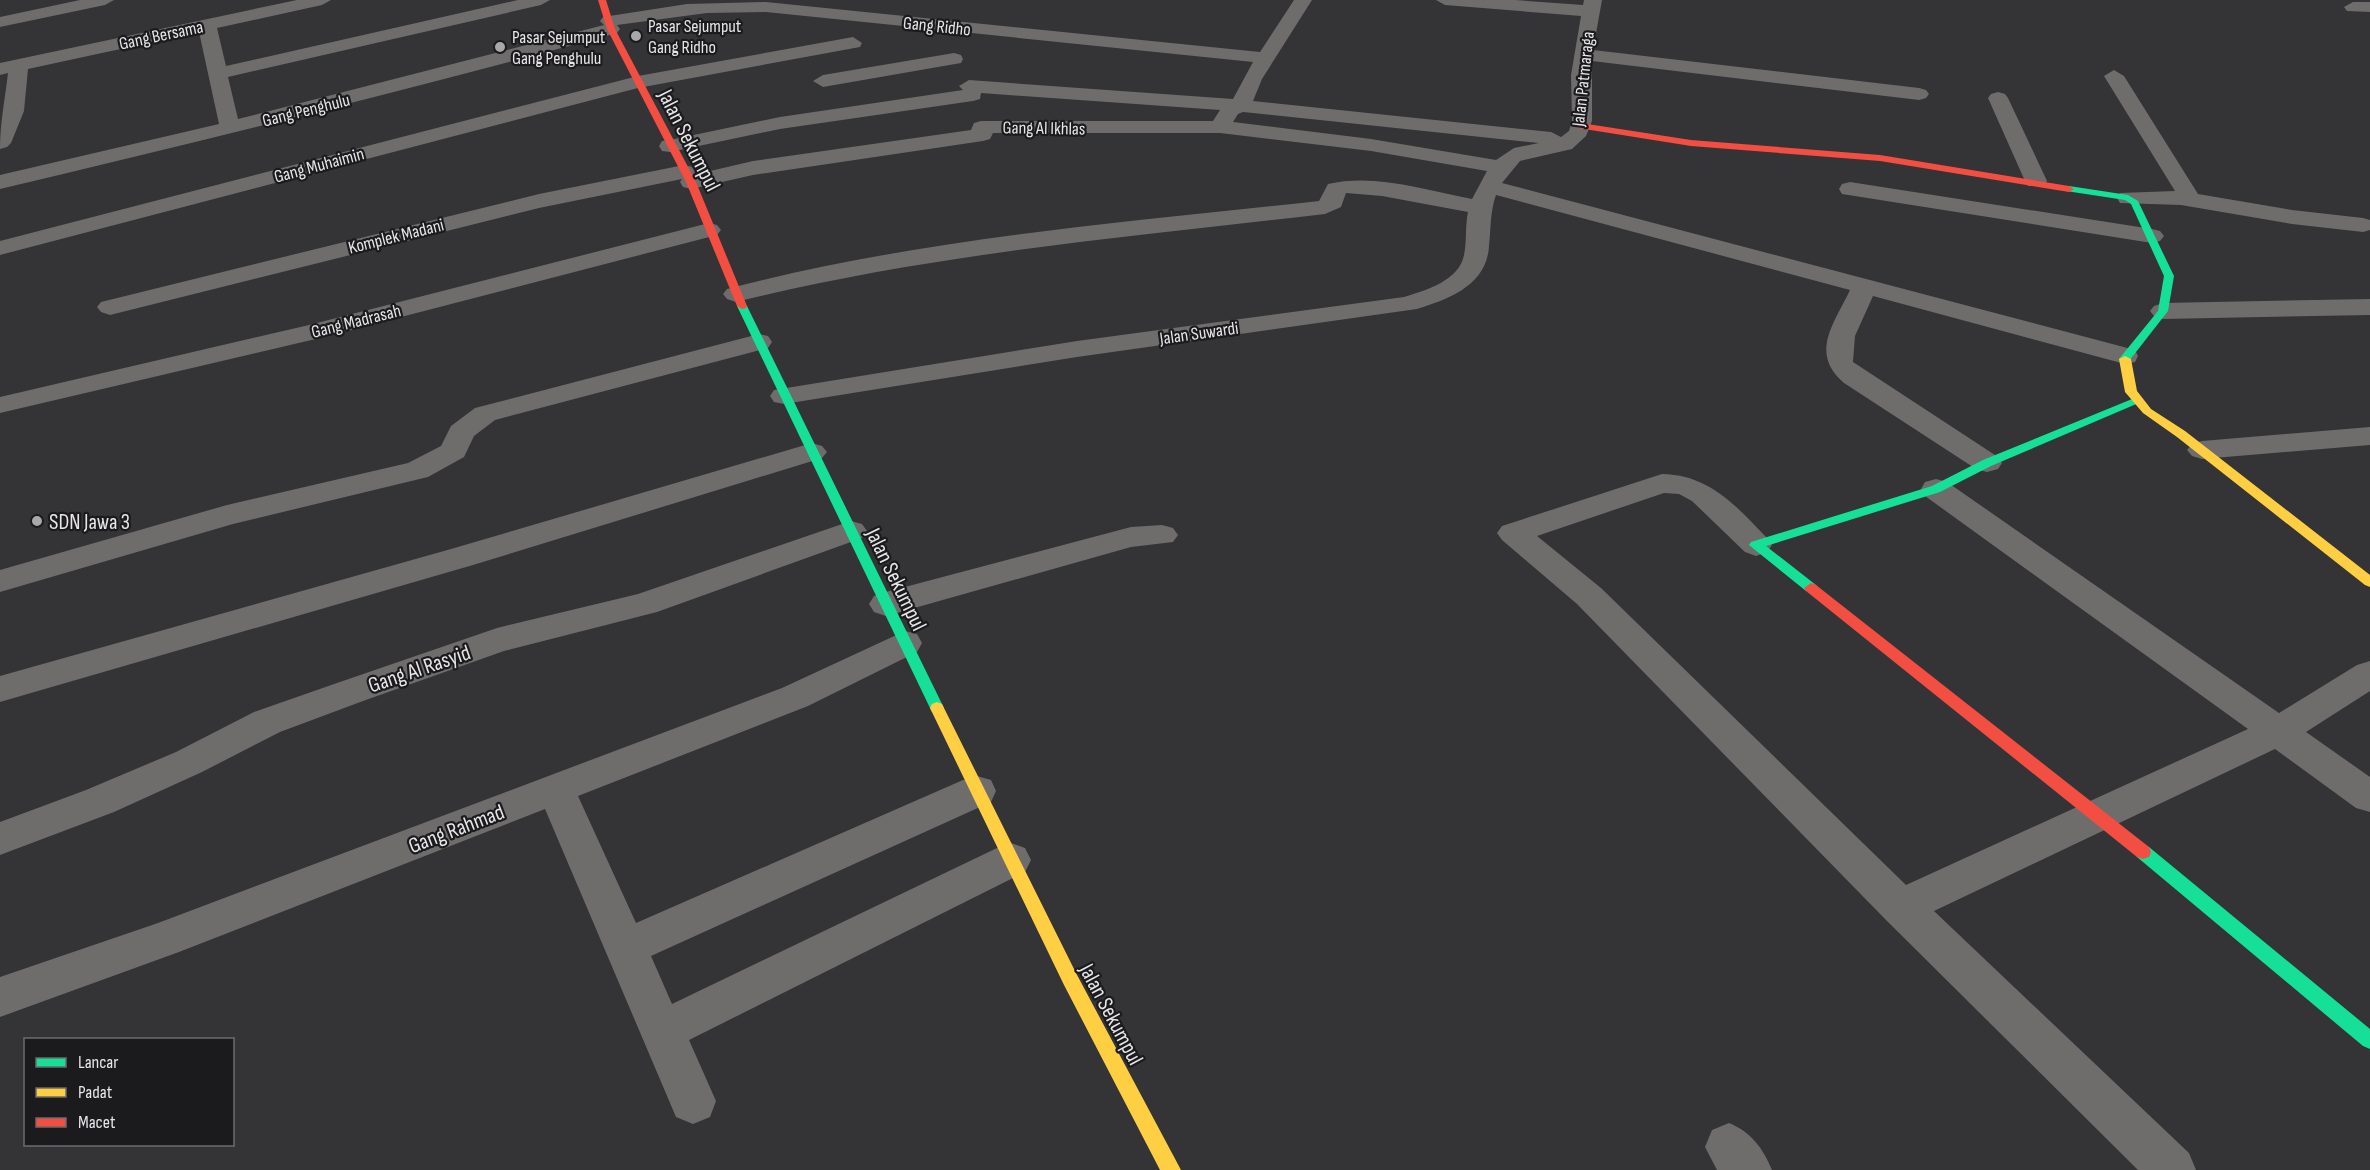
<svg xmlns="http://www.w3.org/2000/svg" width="2370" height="1170" font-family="'Sofia Sans Condensed',sans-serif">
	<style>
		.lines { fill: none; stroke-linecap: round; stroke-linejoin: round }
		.street { fill: #6e6d6c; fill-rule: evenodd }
		.fast { fill: #16e098; fill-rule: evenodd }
		.slow { fill: #ffcf43; fill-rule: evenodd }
		.jam { fill: #f24e42; fill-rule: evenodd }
		.poi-dot { fill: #a8a7a9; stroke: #1b1a1c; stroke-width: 2 }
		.labels { text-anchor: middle; stroke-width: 4.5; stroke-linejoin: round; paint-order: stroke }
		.far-poi-label { font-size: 18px; fill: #e7e5e8; stroke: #1b1a1c; text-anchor: start }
		.far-street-label { font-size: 18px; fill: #e7e5e8; stroke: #1b1a1c }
		.street-label { font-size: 22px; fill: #e7e5e8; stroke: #1b1a1c }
		.poi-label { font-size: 22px; fill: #e7e5e8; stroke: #1b1a1c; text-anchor: start }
	</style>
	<rect width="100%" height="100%" fill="#343335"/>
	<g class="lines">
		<!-- street -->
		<path class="street" d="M80,0H114L105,5L0,27V17Z
			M297,0H331L322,5L217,28L226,66L518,0H550L541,5L228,77L238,119L604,25L600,21L603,17L687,4L766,2L1260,52L1294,0H1312L1262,79L1253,101L1551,132L1561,137L1569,131L1572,121L1571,75L1581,16L1445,5L1436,0H1515L1583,5L1584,0H1602L1593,50L1919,88L1926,90L1929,94L1926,98L1919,100L1592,61V121L1586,136L1572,149L1520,161L1502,183L2135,350L2138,356L2135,362L2125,364L1873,296L1855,336L1853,362L1998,457L2002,463L1998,469L1987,472L1976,469L1844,383C1809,353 1834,324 1850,290L1496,195C1490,212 1491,228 1489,246C1487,285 1449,299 1417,309L1077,357L784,404L774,402L770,396L774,390L1077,341L1404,297C1426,290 1459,281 1464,255C1467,241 1465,226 1468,212L1382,196L1346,193L1341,207L1325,214C1127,237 929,254 736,302L727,299L723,294L727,289C921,238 1121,223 1319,201L1328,184C1374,173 1426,190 1472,199L1487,171L1371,151L1220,133H993L990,139L983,141L753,175L691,189L683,187L680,182L682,179L539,208L110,315L101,312L97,307L101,302L539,194L684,165L692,167L695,172L693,175L753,161L971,130L974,123L981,121H1213L1220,110L981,93L980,99L973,101L780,129L670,152L662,151L659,146L662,141L670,140L780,117L963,90L959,86L969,80L1233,99L1253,62L766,12L707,13L617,25L620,29L617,33C412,89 207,140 0,189V175L219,124L199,32L28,69L24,111L11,143L7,147L0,149C0,123 5,99 8,73L0,75V63ZM1243,112L1539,143L1514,148L1496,160L1371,139L1233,122L1238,114Z
			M2353,2H2370V12L2347,11L2344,7Z
			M853,37L862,43L860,47L638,88L0,255V241L638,76Z
			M954,53L961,55L963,59L961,63L823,87L813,81L823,75Z
			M2114,70L2124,76L2198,194L2292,210L2363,218L2370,220V230L2363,232L2292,224L2181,205L2120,203L2117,198L2120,193L2175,191L2104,76Z
			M1998,92L2005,94L2008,98L2047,181L2044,186H2028L2025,181L1988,98L1991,94Z
			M1850,182L2152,229L2160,231L2164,236L2160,241L2152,243L1842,194L1839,189L1842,184Z
			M709,223L717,225L721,230L717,235L320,338L0,413V397L309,325Z
			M2370,299V315L2163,319L2154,316L2150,311L2154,306L2163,303Z
			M759,334L768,336L772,342L768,348L495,420L474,436L464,457L428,477L233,524L0,592V570L227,505L408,463L441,446L451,426L475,408Z
			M2370,427V445L2202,459L2192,456L2187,450L2192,444L2202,441Z
			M812,443L822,446L827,452L822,458L473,565L0,702V676L451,549Z
			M1662,474C1710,475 1736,506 1767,538L1772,545L1767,552L1756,556L1745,552L1692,501L1679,494L1664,493L1537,536L1601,588L1906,885L2248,729L1925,496L1921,489L1925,482L1936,479L1947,482L2279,713L2357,665L2370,661V691L2306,732L2370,777V812L2356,808L2275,749L1934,911L2189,1153L2196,1170H2138L1886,920L1577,604L1502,540L1497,533L1502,526Z
			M851,521L862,524L867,531L862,538L657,612L504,651L363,701L280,732L202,772L114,812L0,855V822L86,790L176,752L254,712L337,683L497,628L638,594Z
			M1162,525L1173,528L1178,535L1173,542L1131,547L886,616L874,612L869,604L874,596L886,592L1131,527Z
			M905,631L917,634L922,643L917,652L808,706L578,796L636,923L963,780L977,776L991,780L996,791L991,802L651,956L672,1004L997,848L1011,843L1025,848L1031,860L1025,872L689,1040L716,1101L710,1117L693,1124L676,1117L545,809L179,952L0,1017V977L158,923L782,688Z
			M1729,1123C1751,1132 1763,1148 1772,1170H1717L1705,1147L1712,1130Z"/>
		<!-- fast -->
		<path class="fast" d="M2069,186L2128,195L2138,201L2174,276L2168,311L2129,361H2121L2119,359L2158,311L2164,276L2131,204L2125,200L2066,191V187Z
			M742,303L747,306L944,708L942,712H932L930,708L737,306Z
			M2137,397L2141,398V402L1991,466L1940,492L1766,546L1816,585L1818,588L1816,591H1806L1749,545L1751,542L1932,486L1983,460Z
			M2143,845L2149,847L2370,1029V1049L2363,1046L2137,857L2135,852L2137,847Z"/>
		<!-- slow -->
		<path class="slow" d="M2125,356L2131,359L2137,391L2151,409L2185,431L2370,575V587L2365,585L2177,437L2143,413L2125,392L2119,359Z
			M937,702L942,704L944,708L1076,973L1181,1170H1160L1064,985L930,708L932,704Z"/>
		<!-- jam -->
		<path class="jam" d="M598,0H606L615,29L696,182L747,306L746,308L742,309L737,306L686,182L607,29Z
			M1581,123L1691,140L1880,155L2069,186L2074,189L2069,192L1880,161L1691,146L1578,128L1577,126Z
			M1811,583L1816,585L2149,847L2151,852L2149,857L2143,859L2137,857L1806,591L1804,588Z"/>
	</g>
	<!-- markers -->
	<g class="poi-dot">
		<circle cx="636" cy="36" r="6"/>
		<circle cx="500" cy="47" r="6"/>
		<circle cx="37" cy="521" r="6"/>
	</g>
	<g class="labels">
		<!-- far-poi labels -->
		<g class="far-poi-label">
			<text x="648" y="32">Pasar Sejumput<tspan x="648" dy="21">Gang Ridho</tspan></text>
			<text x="512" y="43">Pasar Sejumput<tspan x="512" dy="21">Gang Penghulu</tspan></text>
		</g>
		<!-- far-street labels -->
		<g class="far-street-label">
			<text transform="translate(937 26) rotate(6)" y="6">Gang Ridho</text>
			<text transform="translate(161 35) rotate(-12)" y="6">Gang Bersama</text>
			<text transform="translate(1583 79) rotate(-84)" y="6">Jalan Patmaraga</text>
			<text transform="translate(306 110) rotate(-14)" y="6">Gang Penghulu</text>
			<text transform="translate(1044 128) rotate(1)" y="6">Gang Al Ikhlas</text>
			<text transform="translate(319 165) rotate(-15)" y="6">Gang Muhaimin</text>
			<text transform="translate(396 236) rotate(-14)" y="6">Komplek Madani</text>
			<text transform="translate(356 321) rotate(-14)" y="6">Gang Madrasah</text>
			<text transform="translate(1199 333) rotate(-8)" y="6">Jalan Suwardi</text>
		</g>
		<!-- street labels -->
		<g class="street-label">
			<text transform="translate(690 140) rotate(63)" y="8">Jalan Sekumpul</text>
			<text transform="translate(897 579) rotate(64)" y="8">Jalan Sekumpul</text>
			<text transform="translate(419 668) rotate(-19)" y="8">Gang Al Rasyid</text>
			<text transform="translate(456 828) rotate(-21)" y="8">Gang Rahmad</text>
			<text transform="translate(1112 1014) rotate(62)" y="8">Jalan Sekumpul</text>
		</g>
		<!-- poi labels -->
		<g class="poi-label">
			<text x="49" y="529">SDN Jawa 3</text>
		</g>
	</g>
	<!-- legend -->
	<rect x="24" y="1038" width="210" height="108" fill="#1b1a1c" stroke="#6d6b6e" stroke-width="1.5"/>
	<rect x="36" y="1058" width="30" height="9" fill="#16e098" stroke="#6d6b6e" stroke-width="1.5"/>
	<text x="78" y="1068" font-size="18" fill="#e7e5e8">Lancar</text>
	<rect x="36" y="1088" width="30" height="9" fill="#ffcf43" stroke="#6d6b6e" stroke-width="1.5"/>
	<text x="78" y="1098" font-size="18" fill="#e7e5e8">Padat</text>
	<rect x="36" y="1118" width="30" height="9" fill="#f24e42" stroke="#6d6b6e" stroke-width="1.5"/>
	<text x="78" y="1128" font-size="18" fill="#e7e5e8">Macet</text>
</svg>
